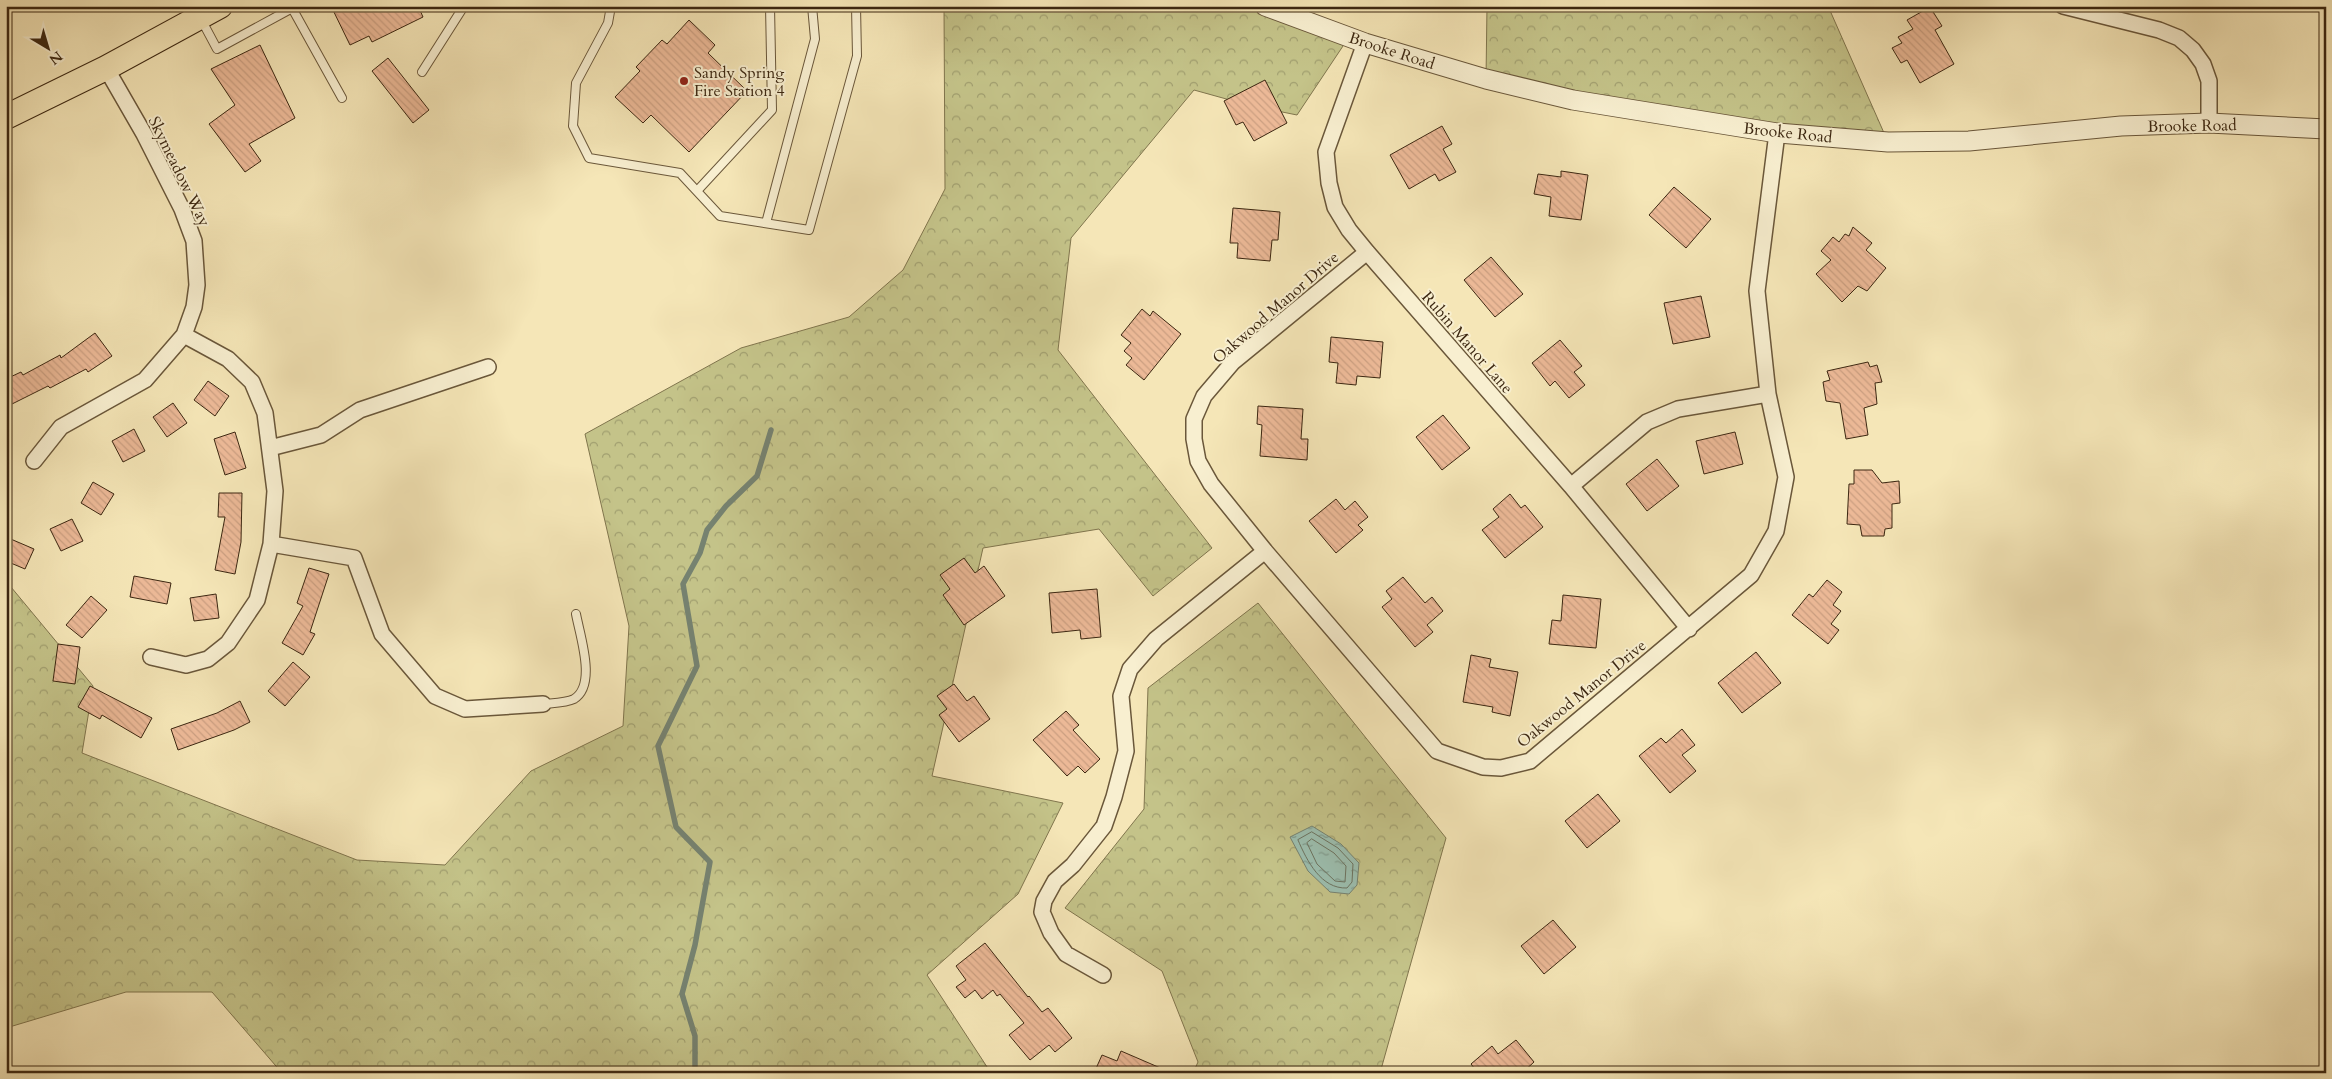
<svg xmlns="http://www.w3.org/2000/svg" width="2332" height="1079" font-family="Cardo,serif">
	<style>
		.forest { fill: url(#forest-crowns); stroke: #80754d }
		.water { fill: url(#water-ripples); stroke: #768270 }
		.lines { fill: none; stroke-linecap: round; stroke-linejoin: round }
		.shore { stroke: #6c7360; stroke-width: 1 }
		.stream { stroke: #768270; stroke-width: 5.5 }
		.building { fill: url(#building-back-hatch); stroke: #3c2711 }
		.service-casing { stroke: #6a573a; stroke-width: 10 }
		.minor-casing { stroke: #6a573a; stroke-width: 18 }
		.tertiary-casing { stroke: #6a573a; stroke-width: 21 }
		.primary-casing { stroke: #3c2711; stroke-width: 26 }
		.service { stroke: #f8efd0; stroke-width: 8 }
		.minor { stroke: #f8efd0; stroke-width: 15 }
		.tertiary { stroke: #f8efd0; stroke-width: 19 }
		.primary { stroke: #f5e6b7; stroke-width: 24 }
		.poi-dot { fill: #8f2418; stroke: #f8efd0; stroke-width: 2 }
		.labels { text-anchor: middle; stroke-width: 4; stroke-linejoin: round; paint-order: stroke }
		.street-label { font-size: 16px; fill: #3c2711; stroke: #f8efd0 }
		.poi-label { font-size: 16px; fill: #3c2711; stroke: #f8efd0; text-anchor: start }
	</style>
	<defs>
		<pattern id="forest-crowns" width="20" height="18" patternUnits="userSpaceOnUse" patternTransform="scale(1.25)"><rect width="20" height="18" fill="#c4c389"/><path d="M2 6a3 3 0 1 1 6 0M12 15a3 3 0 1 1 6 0" fill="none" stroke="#a09e6f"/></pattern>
		<pattern id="water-ripples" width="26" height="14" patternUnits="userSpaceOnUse" patternTransform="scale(1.25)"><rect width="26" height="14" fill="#9cbfb0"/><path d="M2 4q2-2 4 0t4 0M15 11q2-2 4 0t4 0" fill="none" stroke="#809b8e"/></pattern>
		<pattern id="building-back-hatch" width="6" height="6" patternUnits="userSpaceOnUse" patternTransform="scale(1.25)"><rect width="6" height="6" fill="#ecb997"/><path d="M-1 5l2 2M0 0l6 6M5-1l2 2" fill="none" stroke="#cb9f81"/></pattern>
	</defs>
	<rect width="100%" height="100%" fill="#f5e6b7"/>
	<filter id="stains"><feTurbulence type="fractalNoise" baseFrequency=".004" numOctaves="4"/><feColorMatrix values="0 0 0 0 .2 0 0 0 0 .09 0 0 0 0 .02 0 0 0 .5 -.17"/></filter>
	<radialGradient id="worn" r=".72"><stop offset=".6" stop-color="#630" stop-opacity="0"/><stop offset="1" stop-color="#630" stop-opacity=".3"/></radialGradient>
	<!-- forest -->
	<path class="forest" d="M944,6H1265L1349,37L1297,115L1248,105L1194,90L1071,238L1058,350L1212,548L1153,596L1099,529L983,548L932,776L1063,803L1018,894L927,975L991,1073H282L212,992H126L6,1028V581L93,686L82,753L357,860L445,865L531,771L623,726L629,626L585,434L741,348L849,317L903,270L945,189Z
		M1487,6H1828L1888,142L1486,79Z
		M1258,603L1446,838L1380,1073H1193L1198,1062L1162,971L1065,908L1144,809L1148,688Z"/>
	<!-- water -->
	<path class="water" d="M1312,826L1341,844L1359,863L1357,885L1349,894L1330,892L1308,871L1290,837Z"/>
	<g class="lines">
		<!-- shore -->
		<path class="shore" d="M1312,832L1338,848L1353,864L1352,882L1347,888C1321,889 1307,861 1298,840Z
			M1312,839L1334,853L1346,866L1345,882L1335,881L1317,864L1307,843Z"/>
		<!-- stream -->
		<path class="stream" d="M695,1073V1036L682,994L695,945L710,862L676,827L658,746L697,666L683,584L700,553L707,530L726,506L757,476L771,430"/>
	</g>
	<!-- building -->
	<path class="building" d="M331,6H418L423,17L372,42L369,36L350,45Z
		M1930,7L1942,26L1935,30L1954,64L1920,83L1907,60L1901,63L1892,48L1902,43L1898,37L1913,29L1907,20Z
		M689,20L715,45L708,53L747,91L689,152L651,115L643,123L615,97L640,71L636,67L662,40L667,44Z
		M260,45L295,118L249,144L261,161L245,172L209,124L235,105L211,69Z
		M388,58L429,110L413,123L372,71Z
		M1265,80L1287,123L1254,141L1243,122L1236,125L1224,101Z
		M1442,126L1452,144L1443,149L1456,172L1439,181L1435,174L1409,189L1390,155Z
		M1561,171L1588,175L1581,220L1549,216L1551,197L1534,194L1538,174L1561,177Z
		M1674,187L1711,219L1686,248L1649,215Z
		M1233,208L1280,212L1278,240H1272L1270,261L1237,258L1238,243H1230Z
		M1853,227L1872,243L1866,250L1886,268L1867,291L1858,286L1842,302L1816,274L1831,260L1821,251L1833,237L1839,242L1845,234L1849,236Z
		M1491,257L1523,294L1495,317L1464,280Z
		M1701,296L1710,337L1673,344L1664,303Z
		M1142,309L1150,316L1153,311L1181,334L1144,380L1126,365L1132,358L1124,351L1131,343L1121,335Z
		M95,333L112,356L88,372L86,369L50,388L48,386L6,407V379L21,372L23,375L60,355L61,358Z
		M1331,337L1383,342L1380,378L1357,376L1356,385L1336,383L1338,363L1329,362Z
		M1560,340L1582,366L1574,372L1585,385L1569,398L1555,381L1550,386L1532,363Z
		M1868,362L1870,367L1877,365L1882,382L1875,383L1877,404L1864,408L1868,435L1846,439L1840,403L1826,401L1823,382L1830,380L1827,371Z
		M208,381L229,396L215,416L194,400Z
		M173,403L187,423L167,437L153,417Z
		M1258,406L1303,409L1301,439H1308L1307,460L1260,456L1262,425L1257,424Z
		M1443,415L1470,448L1442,470L1416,437Z
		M134,429L145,451L123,462L112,441Z
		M235,432L246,468L225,475L214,439Z
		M1735,432L1743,464L1704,474L1696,441Z
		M1657,459L1679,486L1647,511L1626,484Z
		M1854,470H1872L1882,483L1899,481L1900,503L1892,504V528L1885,529L1884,536H1862L1860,525L1847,524L1849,484H1854Z
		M93,482L114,494L101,515L81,503Z
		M219,493H242L241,542L235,574L215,570L225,517H218Z
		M1510,494L1521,508L1525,505L1543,527L1505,558L1482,530L1499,517L1493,509Z
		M1336,499L1345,510L1355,501L1368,517L1358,525L1363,530L1336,553L1309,521Z
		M72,519L83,541L61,551L50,529Z
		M6,537L34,549L25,569L6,561Z
		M964,558L975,573L984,566L1005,596L964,625L943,595L950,589L940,575Z
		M309,568L329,574L310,632L315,634L303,655L282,643L303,606L297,603Z
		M134,576L171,583L167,604L130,597Z
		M1403,577L1425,603L1432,597L1443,611L1427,625L1433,632L1415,647L1382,607L1392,599L1386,591Z
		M1827,580L1842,592L1833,605L1841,611L1831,624L1839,630L1828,644L1792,615L1809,594L1813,597Z
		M1097,589L1101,637L1081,639L1080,630L1052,633L1049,593Z
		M216,594L219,618L194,621L190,598Z
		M1563,595L1601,599L1596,648L1549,644L1552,620L1561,621Z
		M91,596L107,610L82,638L66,625Z
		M58,644L80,647L75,684L53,681Z
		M1756,652L1781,683L1742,713L1718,683Z
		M1471,655L1491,659L1489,667L1518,672L1510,716L1492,712L1493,707L1463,702Z
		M293,662L310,677L285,706L268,691Z
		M954,684L967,701L974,696L990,719L959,742L939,715L947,709L937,696Z
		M90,686L152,718L141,738L102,715L100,719L78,707Z
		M240,701L250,722L234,730L178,750L171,729L217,713Z
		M1066,711L1079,725L1073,730L1100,759L1085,773L1078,766L1067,776L1033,740Z
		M1682,729L1695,745L1682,755L1696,771L1670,793L1639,756L1661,738L1666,743Z
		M1598,794L1620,821L1587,848L1565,821Z
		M1553,920L1576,947L1544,974L1521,946Z
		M985,943L1028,997L1029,996L1042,1012L1048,1008L1072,1038L1055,1052L1049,1045L1030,1060L1009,1035L1024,1023L1000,994L997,996L993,990L982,999L975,990L965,998L956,987L966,980L956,966Z
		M1516,1040L1534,1062L1522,1073H1478L1471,1064L1492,1046L1498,1054Z
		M1121,1051L1172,1073H1094L1102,1055L1117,1061Z"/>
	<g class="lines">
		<!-- service casing -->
		<g class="service-casing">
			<path id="service" d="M611,6L608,23L576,83L573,126L589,158L680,173L720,216L809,230L857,56L856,6
				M292,8L342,98
				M201,19L217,49L296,6
				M422,72L464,6
				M697,191L772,110L770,6
				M766,223L815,39L812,6
				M543,704C552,703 566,703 574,699C597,685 580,636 576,614"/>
		</g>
		<!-- minor casing -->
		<g class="minor-casing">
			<path id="minor" d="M2063,6L2159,30L2179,38L2193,50L2203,64L2209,81V123
				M1365,43L1326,152L1329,183L1335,207L1349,230L1367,252L1571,486L1689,629
				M1367,252L1233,362L1204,396L1194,419V439L1198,461L1211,484L1265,551L1437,751L1483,767L1501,768L1530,761L1751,575L1776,531L1786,477L1768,394L1757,291L1777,133
				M270,448L321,435L360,410L488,367
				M34,461L61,427L145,380L184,335L194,307L197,285L194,241L182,209L144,134L106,68
				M1571,486L1647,422L1678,409L1768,394
				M271,544L354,558L382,634L435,696L465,709L543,704
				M151,657L186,665L208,659L228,643L257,600L271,544L275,491L265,413L252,382L228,359L184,335
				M1103,975L1066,954L1051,933L1042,912L1044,901L1055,881L1073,865L1104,826L1114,797L1126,751L1121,696L1130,669L1156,639L1265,551"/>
		</g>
		<!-- tertiary casing -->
		<g class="tertiary-casing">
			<path id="tertiary" d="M1265,6L1365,43L1486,79L1573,100L1777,133L1888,142L1969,141L2121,126L2209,123L2326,129"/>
		</g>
		<!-- primary casing -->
		<g class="primary-casing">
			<path id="primary" d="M6,117L106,68L220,6"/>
		</g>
		<!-- service -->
		<use href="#service" class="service"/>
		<!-- minor -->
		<use href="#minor" class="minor"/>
		<!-- tertiary -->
		<use href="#tertiary" class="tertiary"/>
		<!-- primary -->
		<use href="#primary" class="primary"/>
	</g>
	<!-- markers -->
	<circle class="poi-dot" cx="684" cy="81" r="5"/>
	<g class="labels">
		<!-- street labels -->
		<g class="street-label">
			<text transform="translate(1392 50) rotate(18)" y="6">Brooke Road</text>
			<text transform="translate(2192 125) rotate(-1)" y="6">Brooke Road</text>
			<text transform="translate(1788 132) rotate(6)" y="6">Brooke Road</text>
			<text transform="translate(180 171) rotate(64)" y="6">Skymeadow Way</text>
			<text transform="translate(1275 307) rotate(-41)" y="6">Oakwood Manor Drive</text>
			<text transform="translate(1468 342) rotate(49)" y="6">Rubin Manor Lane</text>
			<text transform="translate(1581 693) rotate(-39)" y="6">Oakwood Manor Drive</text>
		</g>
		<!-- poi labels -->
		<g class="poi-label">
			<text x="694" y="78">Sandy Spring<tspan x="694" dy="18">Fire Station 4</tspan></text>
		</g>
	</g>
	<!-- margin -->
	<rect width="2332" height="1079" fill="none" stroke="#f5e6b7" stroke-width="25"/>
	<rect x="8" y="8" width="2317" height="1064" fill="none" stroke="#3c2711" stroke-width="2.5"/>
	<rect x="12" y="12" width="2307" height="1054" fill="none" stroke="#3c2711"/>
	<!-- north arrow -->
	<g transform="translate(48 48) rotate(142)" stroke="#f8efd0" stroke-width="4" paint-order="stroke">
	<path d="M0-4L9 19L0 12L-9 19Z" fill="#3c2711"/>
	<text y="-8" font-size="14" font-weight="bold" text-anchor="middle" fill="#3c2711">N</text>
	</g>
	<rect width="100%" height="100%" filter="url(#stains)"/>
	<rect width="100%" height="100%" fill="url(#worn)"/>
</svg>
